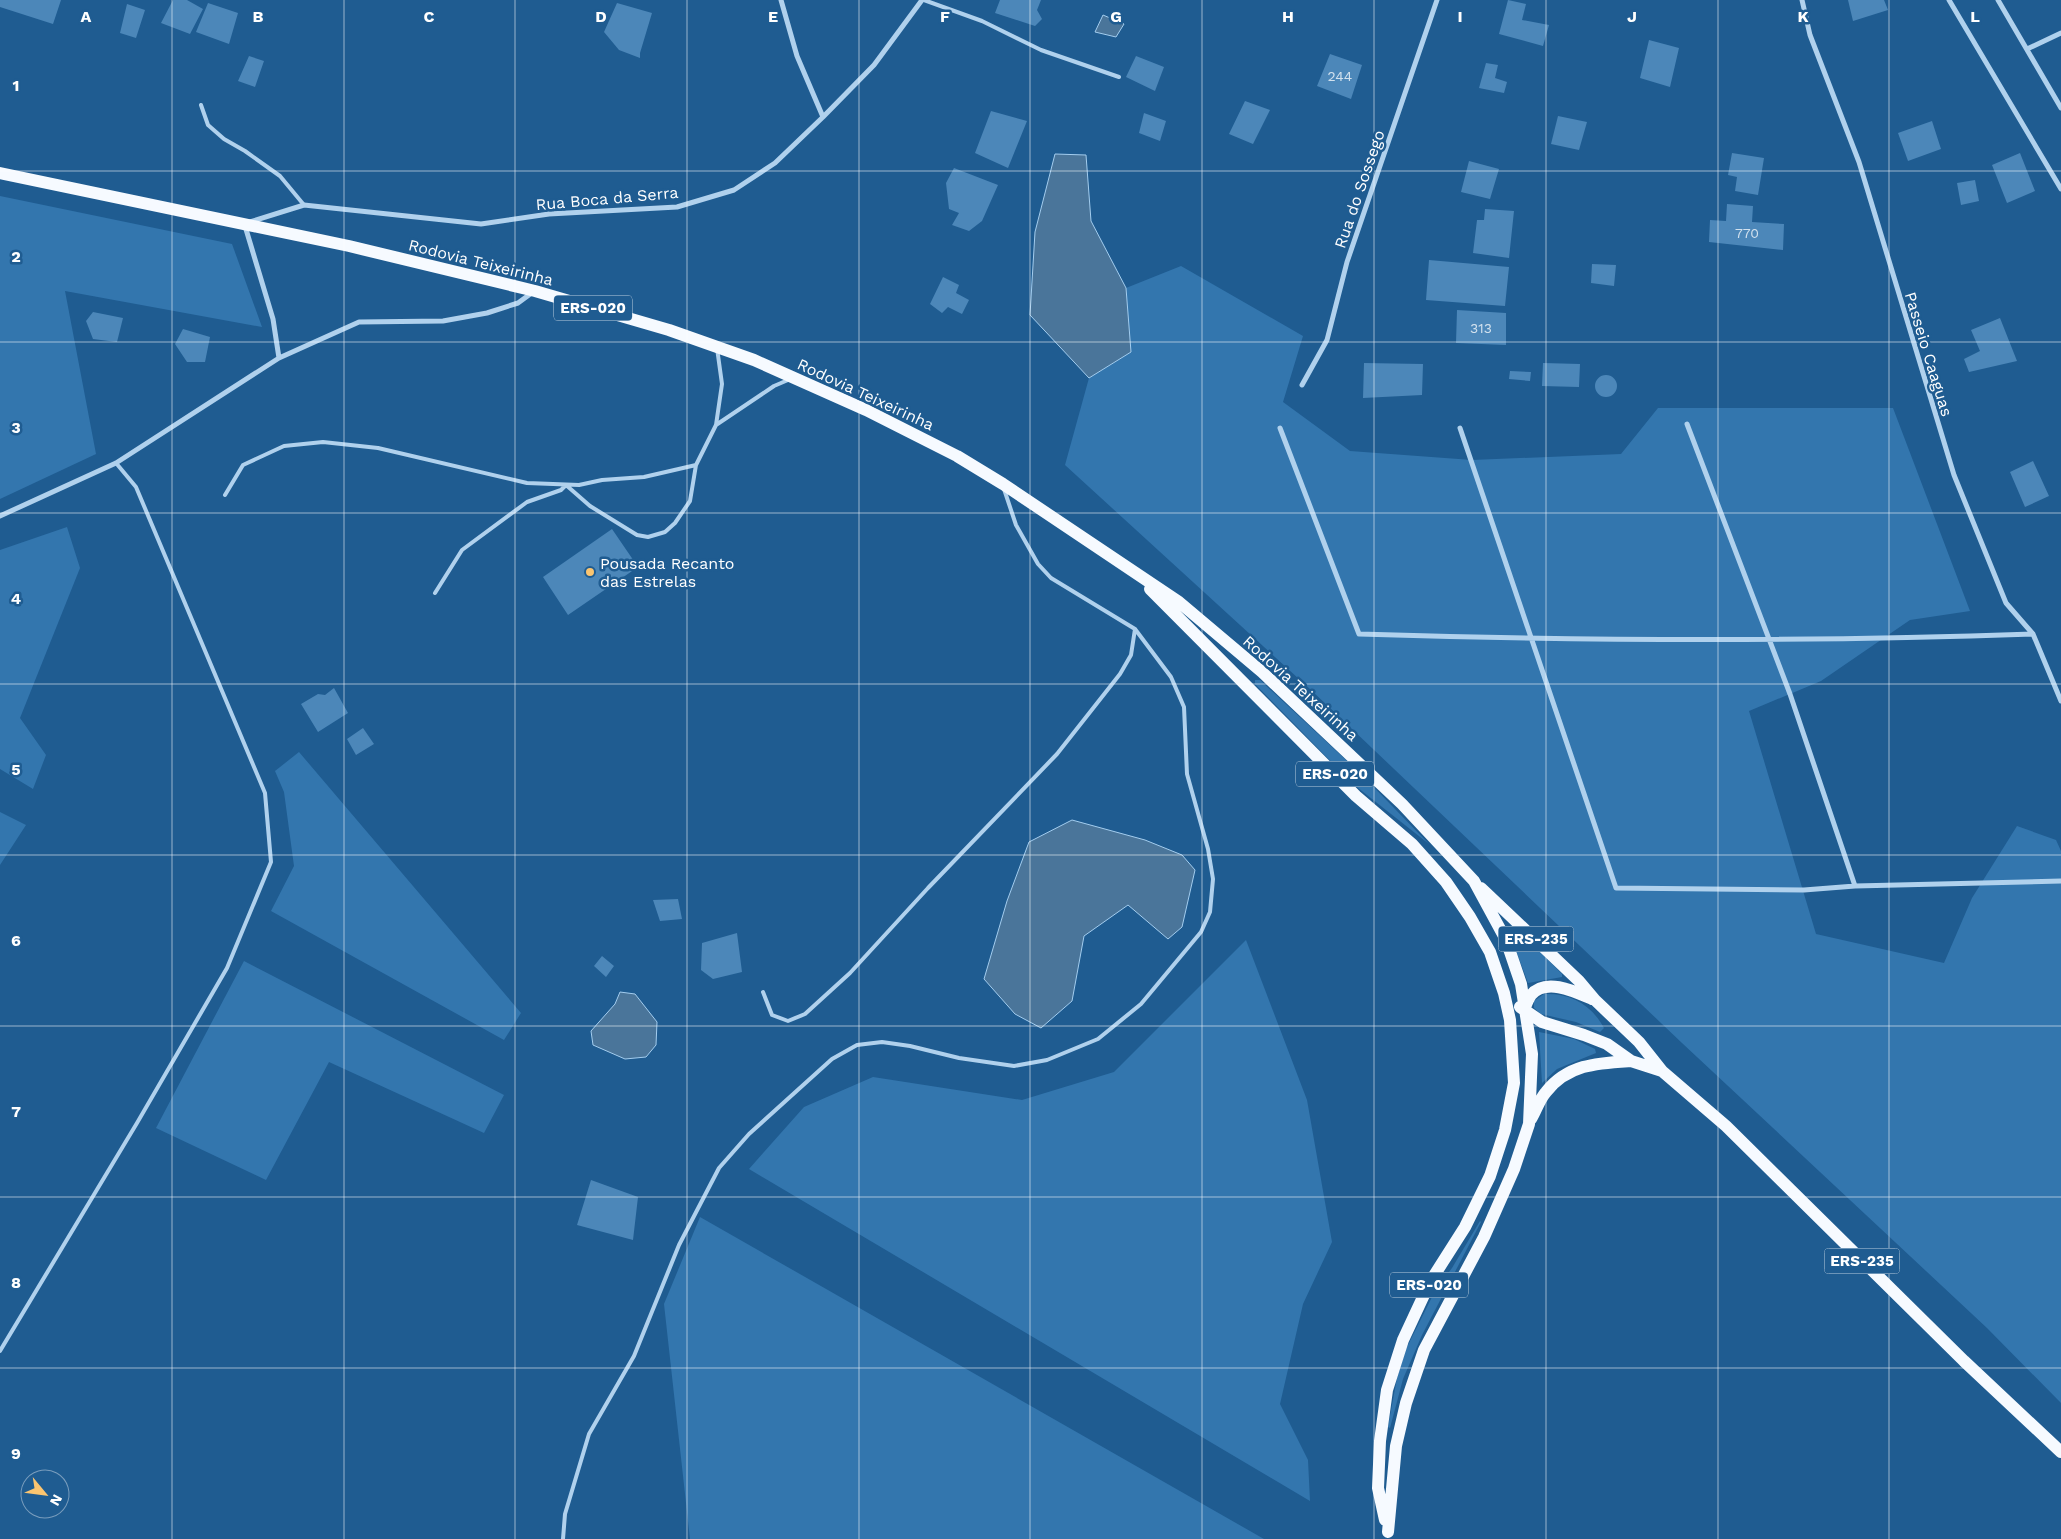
<svg xmlns="http://www.w3.org/2000/svg" width="2061" height="1539" font-family="'Work Sans',sans-serif">
	<style>
		.green { fill: #3376ae }
		.water { fill: #4a759a; stroke: #a3cdef }
		.building { fill: #4c87b9 }
		.lines { fill: none; stroke-linecap: round; stroke-linejoin: round }
		.service { stroke: #b0d1ed; stroke-width: 4 }
		.minor { stroke: #b0d1ed; stroke-width: 5 }
		.primary { stroke: #f6faff; stroke-width: 12 }
		.grid { fill: none; stroke: #fff; stroke-width: 1; stroke-opacity: 0.55 }
		.poi-dot { fill: #fbc570; stroke: #1f5c91; stroke-width: 2 }
		.labels { text-anchor: middle; stroke-width: 5; stroke-linejoin: round; paint-order: stroke }
		.number-label { font-size: 14px; fill: #d2e1ee }
		.shield { fill: #1f5c91; stroke: #bccede; stroke-width: 1 }
		.shield-label { font-size: 15px; font-weight: bold; fill: #fff }
		.street-label { font-size: 16px; fill: #fff; stroke: #1f5c91 }
		.poi-label { font-size: 16px; fill: #fff; stroke: #1f5c91; text-anchor: start }
		.grid-label { font-size: 16px; text-anchor: middle; font-weight: bold; fill: #fff; stroke: #1f5c91; stroke-width: 5; stroke-linejoin: round; paint-order: stroke }
	</style>
	<rect width="100%" height="100%" fill="#1f5c91"/>
	<!-- green -->
	<path class="green" d="M0,196L232,244L262,327L65,291L96,454L0,499Z
		M1181,266L1303,336L1283,402L1350,451L1472,460L1621,454L1658,408H1893L1970,611L1910,620L1821,681L1749,711L1816,934L1944,963L1972,898L2017,826L2056,840L2061,851V1403L1987,1328L1682,1043L1311,690L1065,465L1089,378L1131,352L1126,288Z
		M67,527L80,568L20,718L46,755L33,789L0,769V550Z
		M1255,680H1260L1360,773L1429,844L1353,784L1255,684Z
		M299,752L521,1013L504,1040L271,911L294,866L284,792L275,771Z
		M0,812L26,825L0,865Z
		M1513,925L1562,974V977L1528,983L1508,929L1510,926Z
		M1246,940L1307,1100L1332,1242L1303,1304L1280,1404L1308,1460L1310,1501L749,1169L804,1107L873,1077L1022,1100L1114,1072Z
		M244,961L504,1095L484,1133L329,1062L266,1180L156,1128Z
		M1544,994C1570,993 1591,1004 1604,1028L1600,1032L1576,1022L1541,1014L1534,1008V1001Z
		M1539,1032L1574,1039L1595,1049L1596,1053L1557,1069L1542,1083Z
		M700,1217L1264,1539H690L664,1304Z
		M1480,1221L1481,1222L1422,1335L1403,1379L1390,1428L1388,1427L1397,1378L1406,1349L1435,1291L1452,1268Z"/>
	<!-- water -->
	<path class="water" d="M1103,15L1124,24L1116,37L1095,32Z
		M1055,154L1086,155L1091,221L1126,288L1131,352L1089,378L1030,315L1035,232Z
		M1072,820L1145,840L1182,855L1195,870L1182,927L1168,939L1128,905L1084,936L1072,1001L1041,1028L1015,1014L984,979L1007,901L1029,842Z
		M620,992L635,994L657,1022L656,1045L646,1057L625,1059L593,1045L591,1031L615,1004Z"/>
	<!-- building -->
	<path class="building" d="M0,0H61L53,24L0,7Z
		M173,0H187L203,9L190,34L161,23Z
		M1000,0H1041L1037,10L1042,19L1035,26L995,13Z
		M1508,0L1526,4L1522,20L1549,25L1543,46L1499,34Z
		M1848,0H1884L1888,10L1853,21Z
		M208,3L238,13L229,44L196,32Z
		M617,3L652,13L640,53V58L619,50L604,32Z
		M127,4L145,10L136,38L120,33Z
		M1649,40L1679,48L1670,87L1640,78Z
		M1330,54L1362,65L1351,99L1317,86Z
		M249,56L264,61L255,87L238,81Z
		M1136,56L1164,67L1155,91L1126,77Z
		M1486,63L1498,65L1495,78L1507,82L1504,93L1479,88Z
		M1245,101L1270,110L1253,144L1229,134Z
		M991,111L1027,121L1008,168L975,153Z
		M1144,113L1166,121L1160,141L1139,133Z
		M1558,116L1587,122L1579,150L1551,144Z
		M1932,121L1941,149L1908,161L1898,133Z
		M1732,153L1764,158L1758,195L1735,191L1737,177L1728,175Z
		M2020,153L2035,191L2007,203L1992,165Z
		M1469,161L1499,169L1490,199L1461,192Z
		M954,168L998,185L982,221L969,231L952,225L959,213L949,209L946,183Z
		M1975,180L1979,201L1961,205L1957,183Z
		M1727,204L1753,206L1752,222L1784,224L1783,250L1709,242L1710,220L1726,221Z
		M1485,209L1514,211L1509,258L1473,253L1477,220H1484Z
		M1429,260L1509,267L1505,306L1426,300Z
		M1592,264L1616,265L1614,286L1591,283Z
		M943,277L959,285L956,293L969,300L962,314L948,307L942,313L930,304Z
		M1457,310L1506,313V345L1456,343Z
		M93,312L123,318L117,342L93,339L86,321Z
		M2000,318L2017,361L1969,372L1964,359L1980,351L1971,330Z
		M183,329L210,337L205,362H187L175,344Z
		M1364,363L1423,364L1422,395L1363,398Z
		M1543,363L1580,364L1579,387L1542,386Z
		M1510,371L1531,372L1530,381L1509,379Z
		M1595 386a11 11 0 1 1 22 0a11 11 0 1 1-22 0Z
		M2033,461L2049,496L2025,507L2010,472Z
		M612,529L638,567L568,615L543,577Z
		M334,688L348,713L318,732L301,704L318,694L325,695Z
		M363,728L374,744L356,755L347,739Z
		M678,899L682,919L660,921L653,900Z
		M737,933L742,972L713,979L701,970L702,943Z
		M602,956L614,966L606,977L594,966Z
		M591,1180L638,1197L633,1240L577,1225Z"/>
	<g class="lines">
		<!-- service -->
		<path class="service" d="M924,0L982,21L1041,50L1119,77
			M201,105L208,125L224,139L245,151L280,176L304,205
			M716,425L774,386L788,380
			M225,495L243,465L284,446L323,442L378,448L527,483L579,485L602,480L644,477L696,465L716,425L722,384L717,348
			M435,593L462,550L527,502L561,490L566,485L590,506L637,535L648,537L665,532L675,523L690,501L696,465
			M763,992L772,1015L788,1021L805,1014L850,973L928,888L1057,754L1120,674L1131,655L1135,629
			M0,1351L137,1123L227,968L271,862L265,793L136,487L116,463
			M563,1539L565,1514L589,1434L634,1356L679,1245L719,1168L749,1134L832,1059L857,1045L882,1042L910,1046L959,1058L1014,1066L1047,1060L1098,1039L1141,1004L1201,932L1210,912L1213,879L1208,849L1187,774L1184,707L1171,677L1135,629L1051,578L1038,564L1016,525L1004,489"/>
		<!-- minor -->
		<path class="minor" d="M781,0L797,56L823,117
			M1802,0L1810,35L1859,162L1954,475L2006,603L2033,634L2061,701
			M1949,0L2061,189
			M1998,0L2061,108
			M2027,49L2061,33
			M250,222L304,205L481,224L549,214L677,207L734,190L775,163L823,117L874,65L922,0
			M245,226L273,319L279,358
			M1302,385L1327,340L1347,262L1437,0
			M1687,424L1790,694L1855,886
			M1280,428L1359,634C1584,641 1809,642 2033,634
			M1460,428L1616,888L1804,890L1855,886L2061,881
			M0,516L116,463L279,358L359,322L443,321L487,313L518,303L533,292"/>
		<!-- primary -->
		<path class="primary" d="M0,173L349,246L535,291L669,330L754,360L866,410L957,456L1003,484L1179,602L1262,672L1402,804L1474,881L1506,940L1521,984L1532,1054L1529,1124L1514,1169L1484,1237L1424,1350L1406,1403L1396,1446L1388,1532
			M1150,589L1356,796L1412,844L1446,882L1470,917L1490,952L1504,993L1510,1020L1514,1083L1505,1130L1490,1176L1465,1227L1430,1282L1403,1340L1387,1390L1380,1441L1378,1488L1385,1520
			M1481,888L1579,981L1595,1000L1639,1042L1662,1071L1726,1126L1964,1361L2061,1452
			M1520,1007L1542,1022L1584,1035L1607,1044L1631,1061L1662,1071
			M1524,1010C1526,1005 1528,999 1531,995C1546,977 1576,992 1592,999
			M1531,1119C1536,1111 1539,1100 1546,1092C1568,1064 1598,1063 1631,1061"/>
	</g>
	<!-- grid -->
	<path class="grid" d="M172,0V1539M344,0V1539M515,0V1539M687,0V1539M859,0V1539M1030,0V1539M1202,0V1539M1374,0V1539M1546,0V1539M1718,0V1539M1889,0V1539M0,171H2061M0,342H2061M0,513H2061M0,684H2061M0,855H2061M0,1026H2061M0,1197H2061M0,1368H2061"/>
	<!-- markers -->
	<circle class="poi-dot" cx="590" cy="572" r="5"/>
	<g class="labels">
		<!-- number labels -->
		<g class="number-label">
			<text x="1340" y="81">244</text>
			<text x="1747" y="238">770</text>
			<text x="1481" y="333">313</text>
		</g>
		<!-- shield labels -->
		<g class="shield">
			<rect x="554" y="295.5" width="78" height="25" rx="4"/>
			<rect x="1296" y="761.5" width="78" height="25" rx="4"/>
			<rect x="1498.5" y="926.5" width="75" height="25" rx="4"/>
			<rect x="1824.5" y="1248.5" width="75" height="25" rx="4"/>
			<rect x="1390" y="1272.5" width="78" height="25" rx="4"/>
		</g>
		<g class="shield-label">
			<text x="593" y="313">ERS-020</text>
			<text x="1335" y="779">ERS-020</text>
			<text x="1536" y="944">ERS-235</text>
			<text x="1862" y="1266">ERS-235</text>
			<text x="1429" y="1290">ERS-020</text>
		</g>
		<!-- street labels -->
		<g class="street-label">
			<text transform="translate(1359 189) rotate(-71)" y="6">Rua do Sossego</text>
			<text transform="translate(607 198) rotate(-5)" y="6">Rua Boca da Serra</text>
			<text transform="translate(481 262) rotate(14)" y="6">Rodovia Teixeirinha</text>
			<text transform="translate(1929 354) rotate(73)" y="6">Passeio Caaguas</text>
			<text transform="translate(866 394) rotate(25)" y="6">Rodovia Teixeirinha</text>
			<text transform="translate(1301 688) rotate(42)" y="6">Rodovia Teixeirinha</text>
		</g>
		<!-- poi labels -->
		<g class="poi-label">
			<text x="600" y="569">Pousada Recanto<tspan x="600" dy="18">das Estrelas</tspan></text>
		</g>
	</g>
	<g class="grid-label">
		<text x="86" y="22">A</text>
		<text x="258" y="22">B</text>
		<text x="429" y="22">C</text>
		<text x="601" y="22">D</text>
		<text x="773" y="22">E</text>
		<text x="945" y="22">F</text>
		<text x="1116" y="22">G</text>
		<text x="1288" y="22">H</text>
		<text x="1460" y="22">I</text>
		<text x="1632" y="22">J</text>
		<text x="1803" y="22">K</text>
		<text x="1975" y="22">L</text>
		<text x="16" y="91">1</text>
		<text x="16" y="262">2</text>
		<text x="16" y="433">3</text>
		<text x="16" y="604">4</text>
		<text x="16" y="775">5</text>
		<text x="16" y="946">6</text>
		<text x="16" y="1117">7</text>
		<text x="16" y="1288">8</text>
		<text x="16" y="1459">9</text>
	</g>
	<!-- north arrow -->
	<g transform="translate(45 1494) rotate(119)"><circle r="24" fill="#1f5c91" stroke="#799dbd"/>
	<path d="M0-4L9 19L0 12L-9 19Z" fill="#fbc570"/>
	<text y="-8" font-size="14" font-weight="bold" text-anchor="middle" fill="#ffffff">N</text>
	</g>
</svg>
